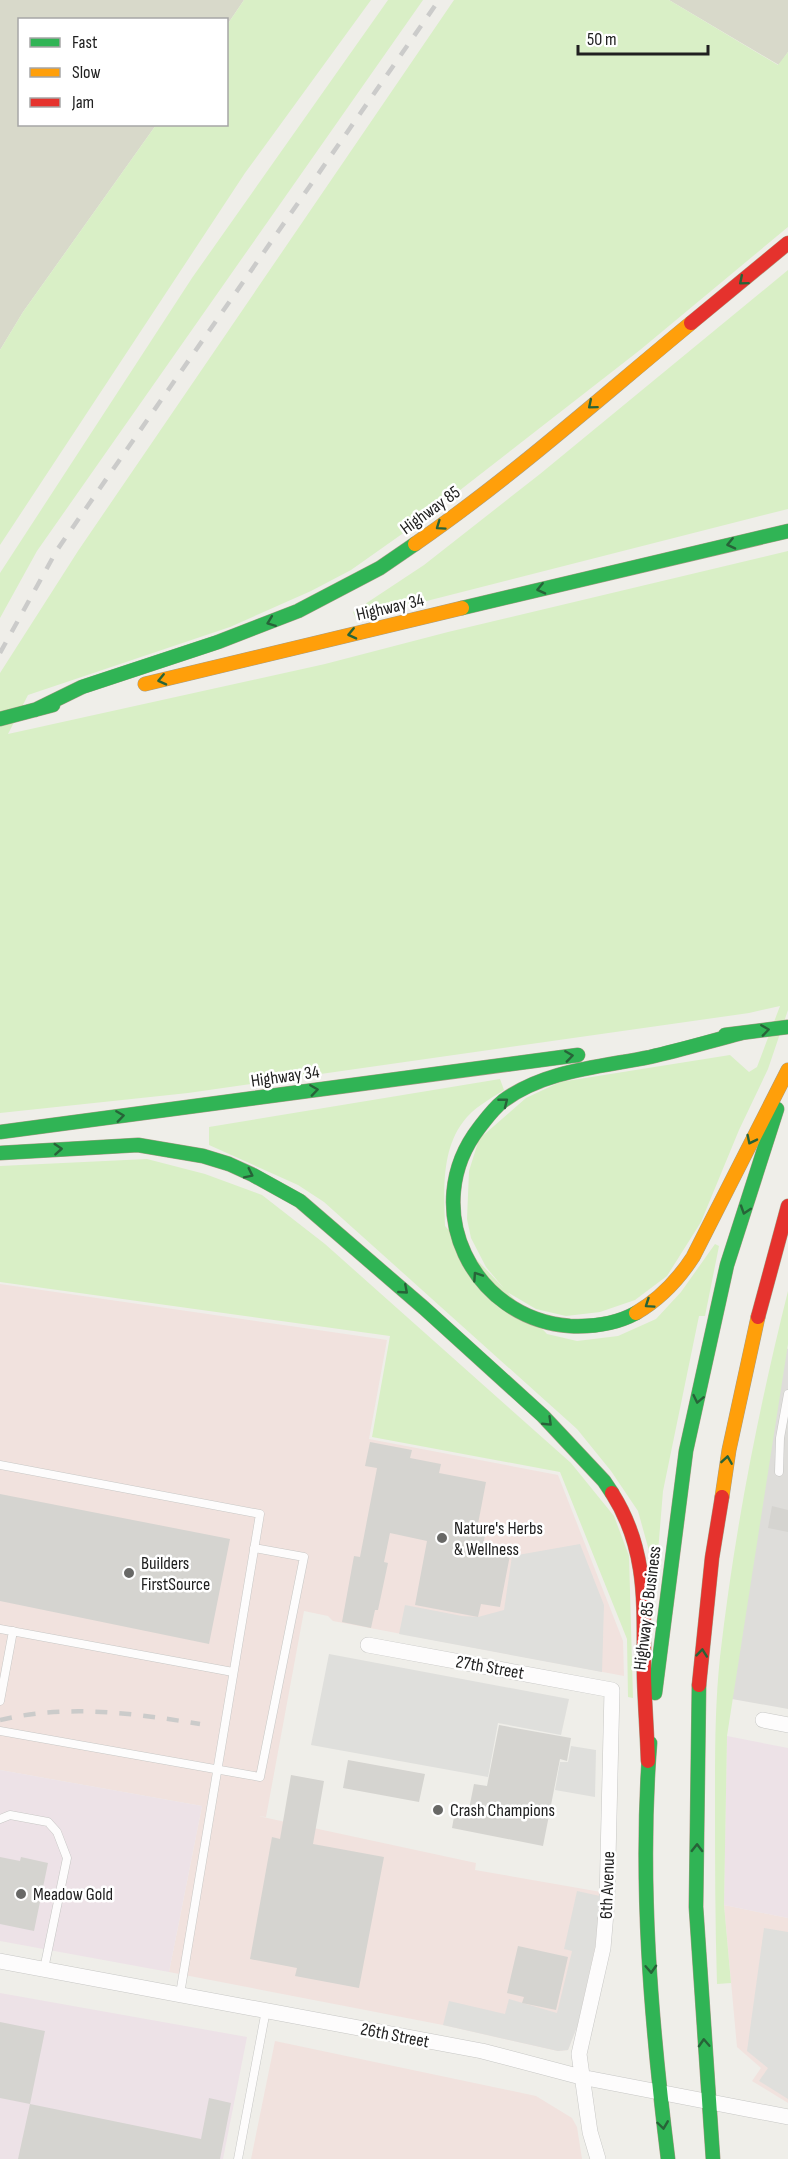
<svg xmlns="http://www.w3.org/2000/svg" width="788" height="2159" font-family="'Sofia Sans Condensed',sans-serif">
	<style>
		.residential { fill: #deddda }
		.commercial { fill: #f1e2de }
		.industrial { fill: #ede2e7 }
		.construction { fill: #d8d9ca }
		.grass { fill: #d9efc6 }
		.parking { fill: #dfdfdc }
		.building { fill: #d5d4d0 }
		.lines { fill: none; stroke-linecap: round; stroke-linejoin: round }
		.lane-casing { stroke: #c7c7c5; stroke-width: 9 }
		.street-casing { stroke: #c7c7c5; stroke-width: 16 }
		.fast-casing { stroke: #a69d85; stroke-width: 15 }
		.slow-casing { stroke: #a69d85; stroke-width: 15 }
		.jam-casing { stroke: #a69d85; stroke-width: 15 }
		.lane { stroke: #fdfcfc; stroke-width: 8 }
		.street { stroke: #fdfcfc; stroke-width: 15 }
		.fast { stroke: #30b455; stroke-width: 14 }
		.slow { stroke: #ff9f0a; stroke-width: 14 }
		.jam { stroke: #e5322d; stroke-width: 14 }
		.rail { stroke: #cbcbca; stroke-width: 4.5; stroke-dasharray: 12 12; stroke-linecap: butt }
		.oneway { stroke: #276338 }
		.poi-dot { fill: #686866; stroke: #fff; stroke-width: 2 }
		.labels { text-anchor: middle; stroke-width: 5; stroke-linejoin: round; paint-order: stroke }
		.street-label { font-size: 18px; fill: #202020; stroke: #fff }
		.poi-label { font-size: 18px; fill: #202020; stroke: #fff; text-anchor: start }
	</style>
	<rect width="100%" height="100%" fill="#efeee9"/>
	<!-- residential -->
	<path class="residential" d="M786,1348L788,1349V1709L732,1699Z"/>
	<!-- commercial -->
	<path class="commercial" d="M0,1284L387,1340L369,1439L558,1475L623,1641L624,1676L333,1621L328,1616L304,1611L266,1817L258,1816L476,1863L475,1870L601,1892L595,1946L577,2026L568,2050L558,2051L443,2025L169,1972L202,1806L0,1770Z
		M724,1905L788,1918V2103L752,2081L761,2068L737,2047Z
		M275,2041L536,2096L572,2118L577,2127L582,2159H251Z"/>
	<!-- industrial -->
	<path class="industrial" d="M727,1736L788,1748V1918L724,1905Z
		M0,1770L202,1806L169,1972L0,1941Z
		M0,1993L247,2037L223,2159H0Z"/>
	<!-- construction -->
	<path class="construction" d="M0,0H244L227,25L226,20H20V124L156,125L23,312L0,350Z
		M669,0H788V52L779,65Z"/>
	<!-- grass -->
	<path class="grass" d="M244,0H371L245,173L0,545V350L23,312L156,125L226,124L227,25Z
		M388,0H423L37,551L0,618V573L192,278Z
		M454,0H669L778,65L788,52V227L640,350L419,522L351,570L311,591L230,627L28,695L8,734L325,664L448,632L788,551V1010L768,1069L739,1130L701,1222L667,1276L635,1300L600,1312L566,1316L536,1309L507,1292L486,1267L471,1238L467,1219L469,1171L479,1139L526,1098L560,1082L730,1055L749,1072L757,1067L780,1006L749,1013L188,1093L0,1113V673L78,551Z
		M788,270V509L356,619L353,612L424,565L540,474Z
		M500,1079L504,1090C490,1099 473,1108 463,1122C441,1151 444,1192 445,1226L547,1334L577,1341L618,1336L656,1319L681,1292L715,1244L719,1246L705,1316H699L663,1491L656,1576L638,1511L611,1471L577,1429L324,1202L298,1185L209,1145V1127Z
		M147,1159L205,1174L262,1195L325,1244L571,1463L614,1516L629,1556L633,1698L628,1697L627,1639L560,1472L372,1437L390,1336L0,1282V1166Z
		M788,1291V1344L727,1736L724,1905L731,1983L717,1984C715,1922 715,1860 715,1798C715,1751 715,1704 720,1657C734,1534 758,1411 788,1291Z"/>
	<!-- parking -->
	<path class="parking" d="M580,1544L604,1605L602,1672L399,1634L405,1605L462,1616L478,1617L504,1610L512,1556Z
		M329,1654L569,1699L561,1735L498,1723L488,1777L311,1745Z
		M571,1746L596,1750L595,1797L555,1790L560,1762H568Z
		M577,1891L600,1896L595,1946L577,2027L568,2050L558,2051L443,2025L449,2001L505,2014L509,1999L557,2013L572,1951L564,1949Z
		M764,1928L788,1932V2099L759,2081L768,2068L747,2051Z"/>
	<!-- building -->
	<path class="building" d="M370,1442L412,1450L410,1458L441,1464L439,1473L486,1482L478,1524L487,1525L482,1550L510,1555L500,1607L481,1604L478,1617L415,1605L427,1541L390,1533L384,1562L388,1563L378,1610H375L371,1628L342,1622L354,1556L360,1557L377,1468L365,1466Z
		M0,1494L230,1539L209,1644L0,1601Z
		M772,1506L788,1510V1532L768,1528Z
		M499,1725L571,1738L567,1761L560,1759L543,1846L452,1828L455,1811L468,1814L474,1784L487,1786Z
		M348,1760L425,1774L419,1802L343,1788Z
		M291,1775L324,1781L313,1844L384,1857L359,1988L295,1976L297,1968L250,1959L272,1837L280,1839Z
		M0,1857L20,1861L21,1857L48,1863L34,1931L0,1924Z
		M518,1946L568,1957L556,2010L522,2003L524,1997L507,1993Z
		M0,2022L45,2031L30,2104L0,2098Z
		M209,2098L231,2103L220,2159H18L30,2104L201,2139Z"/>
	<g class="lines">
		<!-- lane casing -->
		<g class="lane-casing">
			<path id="lane" d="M0,1465L260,1514L180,1994
				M779,1472L780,1438L788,1394
				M0,1629L233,1672
				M0,1701L13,1631
				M0,1731L260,1777L304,1557L254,1548
				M0,1819L10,1815L48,1822L57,1832L67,1858L44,1969
				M238,2159L266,2010"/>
		</g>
		<!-- street casing -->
		<g class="street-casing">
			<path id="street" d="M368,1645L612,1690L607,1901L603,1948L579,2054L590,2132L598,2159
				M763,1720L788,1725
				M0,1961L482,2051L581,2077L788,2117"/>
		</g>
		<!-- fast casing -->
		<g class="fast-casing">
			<path id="fast" d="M462,608L788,531
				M35,710L82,687L218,642L298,611L380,568L415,544
				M0,719L53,705
				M725,1035L788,1027
				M0,1132L578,1055
				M0,1153L138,1145L203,1156L229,1164L253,1175L300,1201L424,1308L543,1416L604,1481L612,1493
				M636,1313C616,1324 593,1327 570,1326C472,1319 418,1207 479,1128C486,1119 493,1109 503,1101C545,1070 600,1067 650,1057C681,1050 711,1041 742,1033
				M699,1685L696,1907L713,2159
				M655,1693L686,1451L727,1265L777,1109
				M650,1743C639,1881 651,2022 668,2159"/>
		</g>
		<!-- slow casing -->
		<g class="slow-casing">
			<path id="slow" d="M415,544C512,477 600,398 691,323
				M145,684L462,608
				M636,1313C660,1299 678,1280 693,1257L788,1070
				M722,1497L729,1450L758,1317"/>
		</g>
		<!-- jam casing -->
		<g class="jam-casing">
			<path id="jam" d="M691,323L788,243
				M758,1317L788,1206
				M612,1493C650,1553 643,1611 644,1678C645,1705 647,1733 648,1761
				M699,1685L712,1558L722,1497"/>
		</g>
		<!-- lane -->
		<use href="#lane" class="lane"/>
		<!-- street -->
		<use href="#street" class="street"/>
		<!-- fast -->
		<use href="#fast" class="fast"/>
		<!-- slow -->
		<use href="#slow" class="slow"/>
		<!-- jam -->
		<use href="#jam" class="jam"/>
		<!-- rail -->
		<path class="rail" d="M0,653L57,550L439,0
			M0,1720C68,1704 132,1713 200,1724"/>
	</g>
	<!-- one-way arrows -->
	<defs><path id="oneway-chevron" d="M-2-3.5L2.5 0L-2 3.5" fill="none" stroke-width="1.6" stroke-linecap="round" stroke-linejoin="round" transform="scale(1.5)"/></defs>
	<g class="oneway">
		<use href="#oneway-chevron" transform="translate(743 281) rotate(140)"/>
		<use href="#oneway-chevron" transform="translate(592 405) rotate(140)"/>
		<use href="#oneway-chevron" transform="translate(440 526) rotate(145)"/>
		<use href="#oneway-chevron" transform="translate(731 544) rotate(167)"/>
		<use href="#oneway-chevron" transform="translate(541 589) rotate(167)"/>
		<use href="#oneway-chevron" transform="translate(271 622) rotate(159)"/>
		<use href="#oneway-chevron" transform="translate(352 634) rotate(167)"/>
		<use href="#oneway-chevron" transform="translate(162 680) rotate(167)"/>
		<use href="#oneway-chevron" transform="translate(765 1030) rotate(-8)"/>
		<use href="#oneway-chevron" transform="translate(569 1056) rotate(-8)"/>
		<use href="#oneway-chevron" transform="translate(314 1090) rotate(-8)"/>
		<use href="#oneway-chevron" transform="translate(504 1102) rotate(-38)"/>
		<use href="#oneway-chevron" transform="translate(120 1116) rotate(-8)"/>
		<use href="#oneway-chevron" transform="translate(751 1140) rotate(116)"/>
		<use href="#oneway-chevron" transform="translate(58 1149) rotate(-4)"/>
		<use href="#oneway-chevron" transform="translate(249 1174) rotate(26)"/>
		<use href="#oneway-chevron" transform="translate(745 1210) rotate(108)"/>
		<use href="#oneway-chevron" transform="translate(477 1276) rotate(-124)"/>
		<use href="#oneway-chevron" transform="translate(404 1290) rotate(41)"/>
		<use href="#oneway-chevron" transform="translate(649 1304) rotate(146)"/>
		<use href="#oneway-chevron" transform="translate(698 1399) rotate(102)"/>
		<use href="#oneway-chevron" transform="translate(548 1422) rotate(44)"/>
		<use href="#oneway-chevron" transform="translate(727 1460) rotate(-81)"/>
		<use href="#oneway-chevron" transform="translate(702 1653) rotate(-84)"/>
		<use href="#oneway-chevron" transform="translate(697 1848) rotate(-89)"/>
		<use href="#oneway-chevron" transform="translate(651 1969) rotate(87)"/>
		<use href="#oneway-chevron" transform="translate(704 2043) rotate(-93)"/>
		<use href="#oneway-chevron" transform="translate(663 2125) rotate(82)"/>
	</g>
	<!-- markers -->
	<g class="poi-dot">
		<circle cx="442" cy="1538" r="6"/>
		<circle cx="129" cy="1573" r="6"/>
		<circle cx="438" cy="1810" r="6"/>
		<circle cx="21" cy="1894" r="6"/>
	</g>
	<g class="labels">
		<!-- street labels -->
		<g class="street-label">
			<text transform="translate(430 510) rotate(-36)" y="6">Highway 85</text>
			<text transform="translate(390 607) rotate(-13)" y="6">Highway 34</text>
			<text transform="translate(285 1076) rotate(-8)" y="6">Highway 34</text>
			<text transform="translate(647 1608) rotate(-83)" y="6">Highway 85 Business</text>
			<text transform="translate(490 1667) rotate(10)" y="6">27th Street</text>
			<text transform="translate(607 1885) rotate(-88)" y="6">6th Avenue</text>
			<text transform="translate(395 2035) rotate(11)" y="6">26th Street</text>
		</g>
		<!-- poi labels -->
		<g class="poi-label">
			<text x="454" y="1534">Nature's Herbs<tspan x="454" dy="21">&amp; Wellness</tspan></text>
			<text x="141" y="1569">Builders<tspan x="141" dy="21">FirstSource</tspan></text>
			<text x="450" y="1816">Crash Champions</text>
			<text x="33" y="1900">Meadow Gold</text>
		</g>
	</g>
	<!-- legend -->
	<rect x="18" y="18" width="210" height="108" fill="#ffffff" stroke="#a6a6a6" stroke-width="1.5"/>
	<rect x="30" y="38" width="30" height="9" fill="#30b455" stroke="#a6a6a6" stroke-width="1.5"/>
	<text x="72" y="48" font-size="18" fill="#202020">Fast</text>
	<rect x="30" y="68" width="30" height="9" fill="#ff9f0a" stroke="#a6a6a6" stroke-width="1.5"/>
	<text x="72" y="78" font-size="18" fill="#202020">Slow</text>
	<rect x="30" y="98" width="30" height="9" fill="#e5322d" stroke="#a6a6a6" stroke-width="1.5"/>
	<text x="72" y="108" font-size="18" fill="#202020">Jam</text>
	<!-- scale -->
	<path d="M578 45v9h130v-9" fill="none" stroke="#202020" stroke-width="3"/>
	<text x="587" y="45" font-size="18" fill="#202020" stroke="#ffffff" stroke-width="4.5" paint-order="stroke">50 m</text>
</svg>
